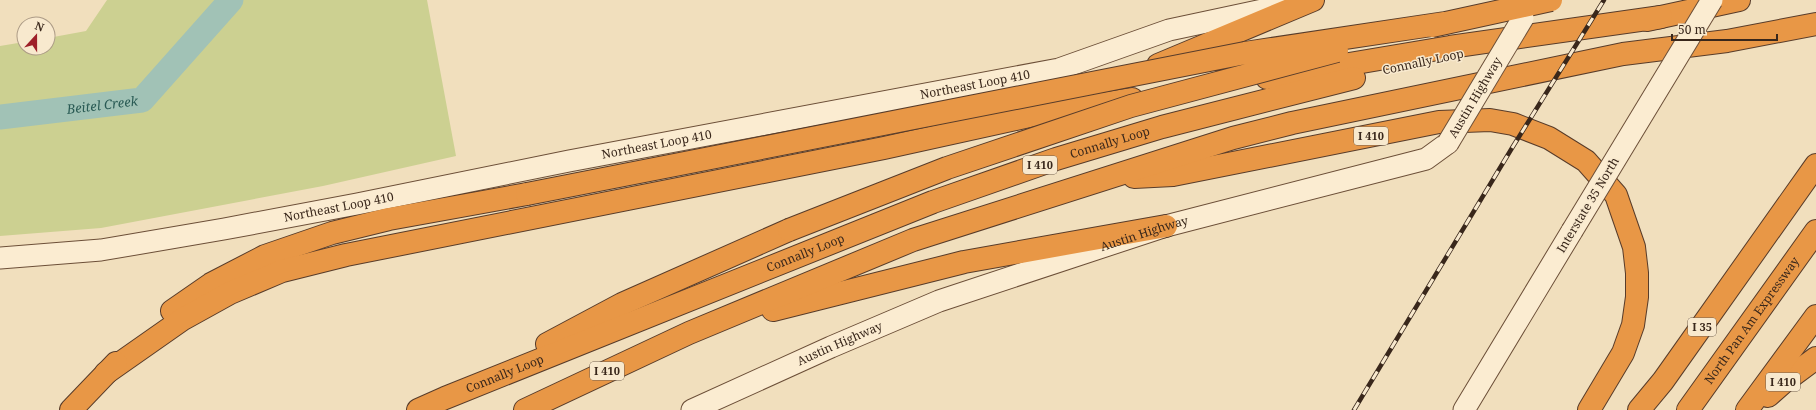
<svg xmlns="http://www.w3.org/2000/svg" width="1816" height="410" font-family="'Noto Serif',serif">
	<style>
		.green { fill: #ccd091 }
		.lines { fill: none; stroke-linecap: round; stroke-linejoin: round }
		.river { stroke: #a1c2b6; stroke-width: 25 }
		.secondary-casing { stroke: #6c4f38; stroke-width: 23 }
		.motorway-casing { stroke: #583c2a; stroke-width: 24 }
		.secondary { stroke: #fbecd1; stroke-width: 21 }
		.motorway { stroke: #e89746; stroke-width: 22 }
		.rail-casing { stroke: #39271b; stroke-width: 4.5 }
		.rail { stroke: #f8e9ce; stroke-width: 3; stroke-dasharray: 9; stroke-linecap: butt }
		.secondary-bridge-casing { stroke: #6c4f38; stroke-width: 23; stroke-linecap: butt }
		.motorway-bridge-casing { stroke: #583c2a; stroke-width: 24; stroke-linecap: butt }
		.secondary-bridge { stroke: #fbecd1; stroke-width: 21 }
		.motorway-bridge { stroke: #e89746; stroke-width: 22 }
		.labels { text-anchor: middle; stroke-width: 3; stroke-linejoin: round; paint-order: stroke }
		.shield { fill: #f8e9ce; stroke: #726151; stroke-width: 1 }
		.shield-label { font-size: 11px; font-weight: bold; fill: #39271b }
		.street-label { font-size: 12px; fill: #39271b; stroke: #f8e9ce }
		.water-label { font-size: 13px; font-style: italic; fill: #295a54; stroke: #f8e9ce }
	</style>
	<rect width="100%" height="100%" fill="#f1dfbd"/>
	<!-- green -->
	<path class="green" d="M107,0H427L456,156L323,186L101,228L0,236V46L24,42V48H48V38L86,31Z"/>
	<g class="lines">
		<!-- river -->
		<path class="river" id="s1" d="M0,117L142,100L231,0"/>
		<!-- secondary casing -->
		<g class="secondary-casing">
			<g id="secondary">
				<path id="s2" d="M0,258L101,250L224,229L357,204L569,161L1059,69L1169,30L1286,5"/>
				<path id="s3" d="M692,410L831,347L939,301L1166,226L1426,159L1448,143"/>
				<path d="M1464,410L1572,231"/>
			</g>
		</g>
		<!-- motorway casing -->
		<g class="motorway-casing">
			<g id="motorway">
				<path d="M1647,20L1739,0"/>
				<path d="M1158,65L1313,0"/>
				<path d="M1267,78L1450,47L1661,17"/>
				<path d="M1134,177L1173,175L1439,122L1490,120L1513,124L1549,138L1586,161L1616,195L1634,247L1637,273V297L1633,325L1623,353L1589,410"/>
				<path d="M773,310L964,262L1166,226"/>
				<path d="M172,311L211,284L265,256L332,233L389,219L527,194"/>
				<path d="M547,344L622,304L789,230"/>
				<path d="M106,373L183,319L230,293L282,271L346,255L884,148L1043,113L1132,99"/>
				<path d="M1768,396L1785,381L1816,358"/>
				<path d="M71,410L116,363"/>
				<path id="s4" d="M418,410L445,398L933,202L1056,159L1162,127L1354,78"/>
				<path d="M525,410L689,333L913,240L1233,138L1292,123L1623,54L1727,41L1816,24"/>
				<path d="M1639,410L1663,381L1816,165"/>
				<path id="s5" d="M1688,410L1816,231"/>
				<path d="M1747,410L1816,316"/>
			</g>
		</g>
		<!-- secondary -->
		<use href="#secondary" class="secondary"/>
		<!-- motorway -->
		<use href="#motorway" class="motorway"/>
		<!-- rail casing -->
		<g class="rail-casing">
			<path id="rail" d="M1354,410L1512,148L1604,0"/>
		</g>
		<!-- rail -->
		<use href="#rail" class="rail"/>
		<!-- secondary-bridge casing -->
		<g class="secondary-bridge-casing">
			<g id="secondary-bridge">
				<path id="s6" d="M1448,143L1523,18"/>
				<path d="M1572,231L1712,0"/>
			</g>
		</g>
		<!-- motorway-bridge casing -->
		<g class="motorway-bridge-casing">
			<path id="motorway-bridge" d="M1432,26L1551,0
				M527,194L1245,53L1445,23
				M789,230L947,168L1131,106L1337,51"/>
		</g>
		<!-- secondary-bridge -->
		<use href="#secondary-bridge" class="secondary-bridge"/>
		<!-- motorway-bridge -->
		<use href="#motorway-bridge" class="motorway-bridge"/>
	</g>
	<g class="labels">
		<!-- shield labels -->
		<g class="shield">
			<rect x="1354" y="127" width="34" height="18" rx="3"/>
			<rect x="1023" y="156" width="34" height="18" rx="3"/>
			<rect x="1688" y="318" width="28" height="18" rx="3"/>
			<rect x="590" y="362" width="34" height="18" rx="3"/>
			<rect x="1766" y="373" width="34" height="18" rx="3"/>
		</g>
		<g class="shield-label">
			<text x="1371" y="140">I 410</text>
			<text x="1040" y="169">I 410</text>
			<text x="1702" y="331">I 35</text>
			<text x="607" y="375">I 410</text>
			<text x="1783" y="386">I 410</text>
		</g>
		<!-- street labels -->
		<g class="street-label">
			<text transform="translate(1423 62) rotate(-12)" y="4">Connally Loop</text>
			<text dy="4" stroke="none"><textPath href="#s2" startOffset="991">Northeast Loop 410</textPath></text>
			<text dy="4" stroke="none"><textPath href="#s6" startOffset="53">Austin Highway</textPath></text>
			<text dy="4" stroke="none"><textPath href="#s4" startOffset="742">Connally Loop</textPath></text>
			<text dy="4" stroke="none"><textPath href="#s2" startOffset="667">Northeast Loop 410</textPath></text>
			<text transform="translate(1588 205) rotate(-59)" y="4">Interstate 35 North</text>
			<text dy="4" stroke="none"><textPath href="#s2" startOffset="343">Northeast Loop 410</textPath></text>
			<text dy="4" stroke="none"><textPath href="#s3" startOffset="486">Austin Highway</textPath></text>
			<text dy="4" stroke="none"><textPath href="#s4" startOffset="418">Connally Loop</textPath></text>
			<text dy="4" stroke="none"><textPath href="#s5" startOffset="110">North Pan Am Expressway</textPath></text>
			<text dy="4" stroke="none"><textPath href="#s3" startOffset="162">Austin Highway</textPath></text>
			<text dy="4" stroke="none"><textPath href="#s4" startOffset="94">Connally Loop</textPath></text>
		</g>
		<!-- water labels -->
		<g class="water-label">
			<text dy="5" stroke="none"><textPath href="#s1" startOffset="103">Beitel Creek</textPath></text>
		</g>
	</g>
	<!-- north arrow -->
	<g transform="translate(36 36) rotate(21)"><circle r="19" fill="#f8e9ce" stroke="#ac9b86"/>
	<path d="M0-3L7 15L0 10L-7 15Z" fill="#9e2029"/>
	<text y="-6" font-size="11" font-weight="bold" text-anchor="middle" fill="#39271b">N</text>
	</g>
	<!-- scale -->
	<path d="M1672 34v6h105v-6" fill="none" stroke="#39271b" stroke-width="2"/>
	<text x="1678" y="34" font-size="12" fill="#39271b" stroke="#f8e9ce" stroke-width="3" paint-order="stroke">50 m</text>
</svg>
